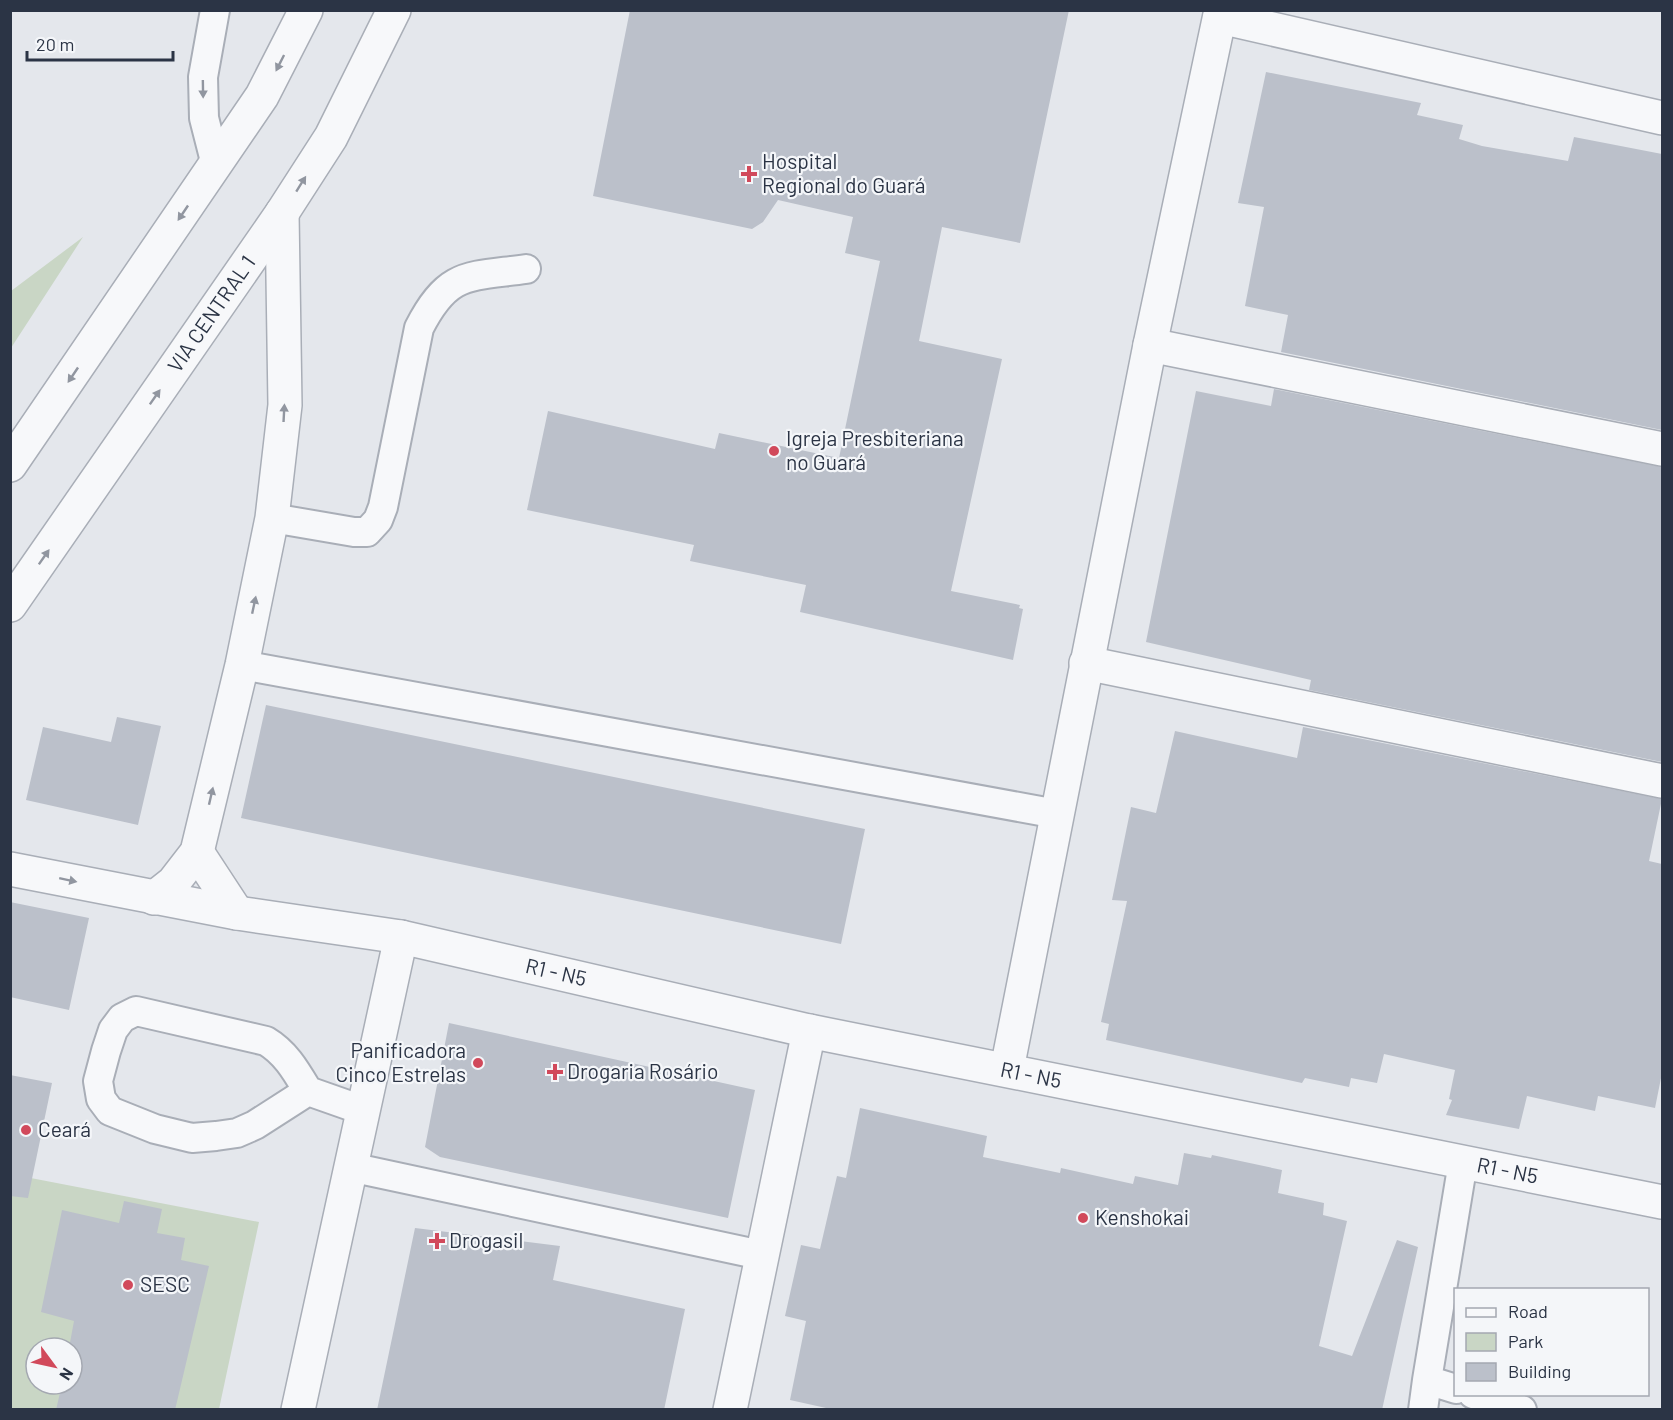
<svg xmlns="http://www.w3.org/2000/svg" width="1673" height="1420" font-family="Barlow,sans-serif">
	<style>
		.green { fill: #c9d6c5; fill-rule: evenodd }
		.building { fill: #bbc0ca }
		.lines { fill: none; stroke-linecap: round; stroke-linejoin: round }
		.service-casing { stroke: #a9aeb7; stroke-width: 32 }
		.minor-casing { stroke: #a9aeb7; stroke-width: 36 }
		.tertiary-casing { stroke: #a9aeb7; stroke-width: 36 }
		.service { stroke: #f7f8fa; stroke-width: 28 }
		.minor { stroke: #f7f8fa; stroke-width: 33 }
		.tertiary { stroke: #f7f8fa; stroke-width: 33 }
		.oneway { fill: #9196a0 }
		.poi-dot { fill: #d1495b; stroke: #f4f6f9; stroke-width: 2 }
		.labels { text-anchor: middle; stroke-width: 4.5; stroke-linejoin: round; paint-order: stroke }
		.poi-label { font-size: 21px; fill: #2b3445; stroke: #f4f6f9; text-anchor: start }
		.street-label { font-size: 21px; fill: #2b3445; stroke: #f4f6f9 }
	</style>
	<rect width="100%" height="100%" fill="#e4e7ec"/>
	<!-- green -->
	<path class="green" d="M83,237L11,348V291Z
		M10,1174L259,1222L219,1409H11ZM36,1348H72V1384H36Z"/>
	<!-- building -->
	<path class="building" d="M630,10H1069L1020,243L942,227L919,341L1002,359L951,591L1020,605L1019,608L1023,609L1013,660L800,612L806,585L690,561L694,545L527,510L548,411L715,449L719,433L839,458L880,261L845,253L853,217L778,200L763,222L752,229L593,196Z
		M1266,72L1421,103L1417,115L1463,125L1459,139L1482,146L1568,161L1574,137L1662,154V430L1281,352L1288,315L1245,306L1264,207L1238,203Z
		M1274,389L1662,467V762L1309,690L1311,680L1146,642L1196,391L1271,406Z
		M266,705L865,829L841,944L241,818Z
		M117,717L161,726L138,825L26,800L43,727L111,742Z
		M1303,727L1662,799L1649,861L1662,864V1073L1655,1108L1598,1096L1595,1111L1527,1096L1519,1129L1446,1115L1452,1100L1449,1099L1455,1070L1384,1054L1377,1083L1351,1078L1349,1087L1305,1078L1302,1083L1106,1040L1109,1024L1101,1022L1127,901L1112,900L1131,807L1156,813L1175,731L1297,758Z
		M10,902L89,918L69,1010L10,997Z
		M449,1023L755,1090L728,1218L440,1157L425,1147Z
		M10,1075L52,1083L28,1198L10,1196Z
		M860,1108L987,1136L983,1157L1060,1173L1061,1168L1133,1184L1135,1176L1178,1185L1184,1153L1211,1158L1212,1155L1282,1170L1278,1193L1324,1203L1323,1215L1347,1221L1319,1346L1352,1356L1397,1240L1418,1247L1382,1410H835L790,1400L806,1321L785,1316L801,1245L820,1249L837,1176L846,1178Z
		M124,1201L162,1209L157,1233L185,1238L181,1260L209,1266L175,1410H56L62,1384H72V1348H69L74,1321L41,1312L62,1210L119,1223Z
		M415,1228L560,1246L553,1280L685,1309L664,1410H377Z"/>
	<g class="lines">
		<!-- service casing -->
		<g class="service-casing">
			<path id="service" d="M215,10L203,77L204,118L216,165
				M272,518L354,532H367L378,520L383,507L419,328C448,271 468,277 526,269
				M242,665L1057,814
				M308,1091C296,1071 286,1053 266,1041L136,1011L122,1018L113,1030L106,1051L98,1081L101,1099L110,1111L155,1129L192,1138L216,1136L237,1133L255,1125L308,1091L362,1110
				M350,1167L761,1255
				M1427,1380L1463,1162
				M1473,1394L1522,1410
				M1423,1410L1427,1380L1456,1389"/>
		</g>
		<!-- minor casing -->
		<g class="minor-casing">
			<g id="minor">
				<path d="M1220,17L1662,118"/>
				<path d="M1150,345L1662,449"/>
				<path d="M1086,663L1662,781"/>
				<path d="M197,852L237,913"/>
				<path d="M10,869L237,913L401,937L298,1410"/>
				<path d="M154,898L173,883L197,852L242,665L272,518L285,405L282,213"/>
				<path id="s1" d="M401,937L809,1031L1662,1202"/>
				<path d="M1007,1069L1150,345L1221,10"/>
				<path d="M730,1410L809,1031"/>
			</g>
		</g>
		<!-- tertiary casing -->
		<g class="tertiary-casing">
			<g id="tertiary">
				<path d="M10,465L262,96L306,10"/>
				<path id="s2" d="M10,605L282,213L331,137L394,10"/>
			</g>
		</g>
		<!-- service -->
		<use href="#service" class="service"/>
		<!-- minor -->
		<use href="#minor" class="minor"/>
		<!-- tertiary -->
		<use href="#tertiary" class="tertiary"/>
	</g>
	<!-- one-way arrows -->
	<defs><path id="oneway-solid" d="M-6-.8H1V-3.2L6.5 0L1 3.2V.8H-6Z" transform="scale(1.5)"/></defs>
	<g class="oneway">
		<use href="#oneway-solid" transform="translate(280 63) rotate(117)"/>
		<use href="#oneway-solid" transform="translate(203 89) rotate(89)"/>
		<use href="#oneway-solid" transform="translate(301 184) rotate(-58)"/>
		<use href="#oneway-solid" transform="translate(183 213) rotate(124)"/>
		<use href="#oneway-solid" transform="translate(73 375) rotate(124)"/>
		<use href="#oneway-solid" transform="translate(155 397) rotate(-55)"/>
		<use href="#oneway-solid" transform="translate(284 413) rotate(-87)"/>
		<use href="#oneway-solid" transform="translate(44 557) rotate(-55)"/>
		<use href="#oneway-solid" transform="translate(254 605) rotate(-78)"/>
		<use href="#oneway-solid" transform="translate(211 796) rotate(-77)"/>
		<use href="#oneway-solid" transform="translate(68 880) rotate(12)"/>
	</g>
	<!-- markers -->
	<g class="poi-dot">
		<path d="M746 165h6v6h6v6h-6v6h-6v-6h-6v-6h6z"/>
		<circle cx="774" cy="451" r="6"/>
		<circle cx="478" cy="1063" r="6"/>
		<path d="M552 1063h6v6h6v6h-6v6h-6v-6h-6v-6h6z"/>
		<circle cx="26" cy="1130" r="6"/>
		<circle cx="1083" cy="1218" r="6"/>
		<path d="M434 1232h6v6h6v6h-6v6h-6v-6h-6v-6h6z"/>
		<circle cx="128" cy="1285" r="6"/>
	</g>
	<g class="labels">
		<!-- poi labels -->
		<g class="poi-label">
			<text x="762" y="169">Hospital<tspan x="762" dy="24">Regional do Guará</tspan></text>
			<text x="786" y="446">Igreja Presbiteriana<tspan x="786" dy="24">no Guará</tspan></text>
			<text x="466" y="1058" text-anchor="end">Panificadora<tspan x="466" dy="24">Cinco Estrelas</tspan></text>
			<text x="567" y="1079">Drogaria Rosário</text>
			<text x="38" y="1137">Ceará</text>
			<text x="1095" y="1225">Kenshokai</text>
			<text x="449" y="1248">Drogasil</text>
			<text x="140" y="1292">SESC</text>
		</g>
		<!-- street labels -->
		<g class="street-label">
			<text dy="7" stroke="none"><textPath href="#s2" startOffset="354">VIA CENTRAL 1</textPath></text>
			<text dy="7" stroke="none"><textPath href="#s1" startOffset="159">R1 - N5</textPath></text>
			<text dy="7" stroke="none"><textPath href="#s1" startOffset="645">R1 - N5</textPath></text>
			<text dy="7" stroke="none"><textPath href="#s1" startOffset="1131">R1 - N5</textPath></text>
		</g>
	</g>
	<!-- border -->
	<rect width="1673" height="1420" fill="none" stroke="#2b3445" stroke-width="24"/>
	<!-- legend -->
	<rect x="1454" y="1288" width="195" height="108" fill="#f4f6f9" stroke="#a4a8b1" stroke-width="1.5"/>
	<rect x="1466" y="1308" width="30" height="9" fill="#f7f8fa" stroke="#a4a8b1" stroke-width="1.5"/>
	<text x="1508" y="1318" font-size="18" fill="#2b3445">Road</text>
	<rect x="1466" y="1333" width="30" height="18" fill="#c9d6c5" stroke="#a4a8b1" stroke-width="1.5"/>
	<text x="1508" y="1348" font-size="18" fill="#2b3445">Park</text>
	<rect x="1466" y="1363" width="30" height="18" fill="#bbc0ca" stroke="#a4a8b1" stroke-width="1.5"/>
	<text x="1508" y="1378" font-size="18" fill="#2b3445">Building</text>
	<!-- north arrow -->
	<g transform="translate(54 1366) rotate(123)"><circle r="28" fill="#f4f6f9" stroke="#a4a8b1" stroke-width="1.5"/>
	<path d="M0-4.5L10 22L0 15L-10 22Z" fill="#d1495b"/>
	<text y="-9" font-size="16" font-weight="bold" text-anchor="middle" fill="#2b3445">N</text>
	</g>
	<!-- scale -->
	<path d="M27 51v9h146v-9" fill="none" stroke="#2b3445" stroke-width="3"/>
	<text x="36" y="51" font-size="18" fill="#2b3445" stroke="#f4f6f9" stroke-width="4.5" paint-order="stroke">20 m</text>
</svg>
